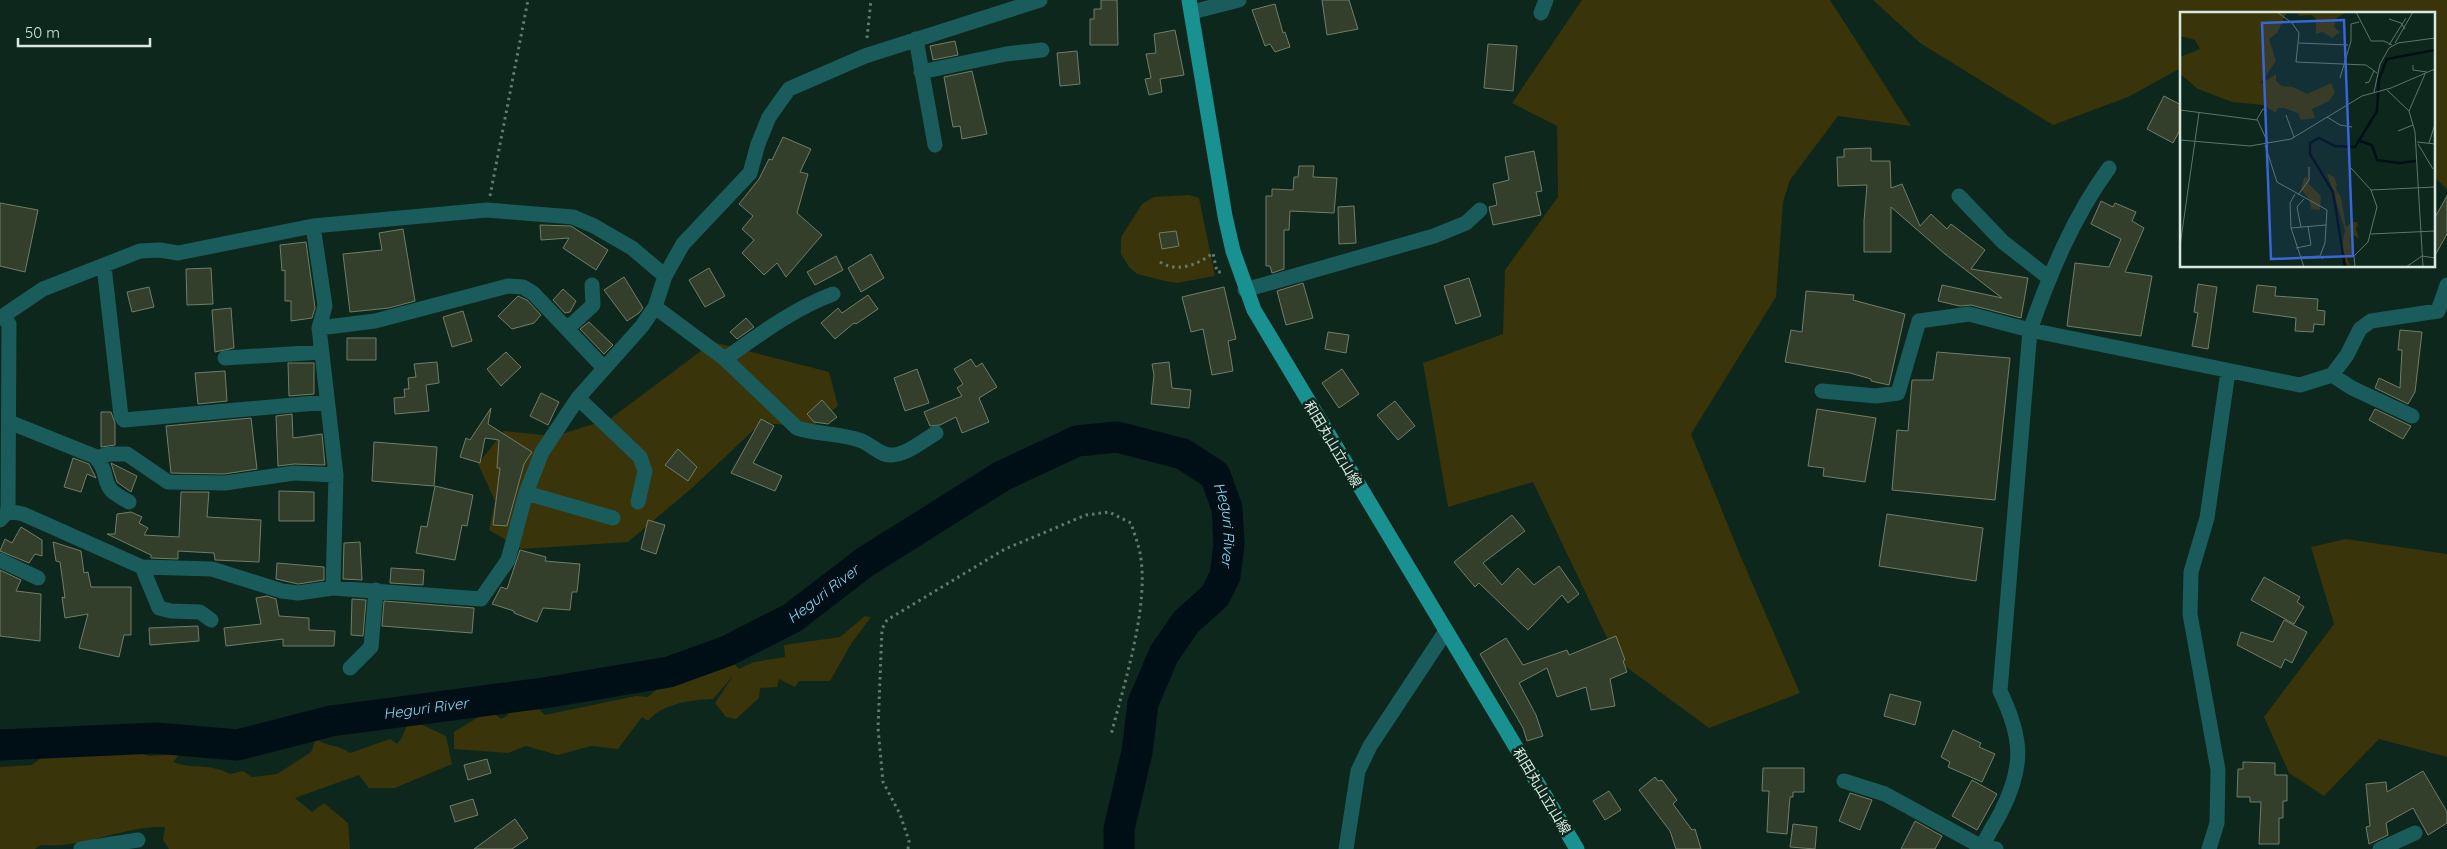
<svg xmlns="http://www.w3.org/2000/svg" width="2447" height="849" font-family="Quicksand,'Noto Sans JP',sans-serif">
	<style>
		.green { fill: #393409 }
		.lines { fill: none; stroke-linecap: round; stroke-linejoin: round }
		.river { stroke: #000e16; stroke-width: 31 }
		.building { fill: #333f2a; stroke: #707e67 }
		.path { stroke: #647a70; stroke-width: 3; stroke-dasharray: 2.5 4; stroke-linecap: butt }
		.minor { stroke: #1a5b5b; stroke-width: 15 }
		.major { stroke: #1a9191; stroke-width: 15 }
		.labels { text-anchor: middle; stroke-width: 5; stroke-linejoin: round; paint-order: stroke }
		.street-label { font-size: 14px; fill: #d9e9e1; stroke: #0d271c }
		.water-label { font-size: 15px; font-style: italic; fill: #89d8f8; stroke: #0d271c }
		.inset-river { fill: none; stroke: #000e16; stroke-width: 2.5 }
		.inset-road { fill: none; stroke: #5f756b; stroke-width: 1 }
		.view { fill: #3965d9; fill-opacity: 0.15; stroke: #3965d9; stroke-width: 2.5 }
		.inset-edge { fill: none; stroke: #d9e9e1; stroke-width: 2.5 }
	</style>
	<rect width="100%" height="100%" fill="#0d271c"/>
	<!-- green -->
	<path class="green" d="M1582,0H1830L1911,126L1838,116L1790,180L1783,202L1776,297L1691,434L1740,555L1800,693L1709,728L1618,661L1533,482L1448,507L1423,363L1503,334L1505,270L1558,197L1557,126L1512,103Z
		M1873,0H2447V189L2433,176V14H2181V68L2128,97L2053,125L1920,43Z
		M1189,195L1199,198L1215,276L1177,283L1165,281L1137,274L1129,267L1121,254V237L1142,204L1154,197Z
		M713,342L829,372L838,406L812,427L761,423L692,488L628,542L521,549L489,530L495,501L478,464L504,431L555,436L610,419Z
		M2346,539L2447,554V757L2379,739L2324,796L2289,773L2264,717L2334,624L2311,547Z
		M865,616L871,617L851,644L830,681H799L795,687L779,679L777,687L760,688L759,698L736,719L726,717L715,703L733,676L713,699C691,700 663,703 648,721L642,717L618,749L591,746L558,755L526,746L508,753L454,749V732L490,710L501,719L508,715L506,710L534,704L545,715L636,696L648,697C663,684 691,661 712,661C721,661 722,663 731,660L739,669L754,662L785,657L784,645L840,637Z
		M410,719L446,736L452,764L395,788H369L359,775L295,798L312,812L324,803L348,823L350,849H169L163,840L165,827C125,825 83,849 41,845L35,849H0V767L32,765L43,756L74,757L110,743L149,756L180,754L173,762C193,770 207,762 230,774L243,771L252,777L277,774L311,752L316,739C329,748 336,743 350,753L390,739L397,744L401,739Z"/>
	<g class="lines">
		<!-- river -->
		<path class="river" id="s1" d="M0,745L156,738L237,745L331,721L544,693L669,672L727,651L792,618L865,562L1002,476L1077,441L1117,437L1183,454L1215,475L1227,508L1229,544L1225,576L1215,596L1186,622L1164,654L1143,703L1137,752L1119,829V849"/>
	</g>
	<!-- building -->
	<path class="building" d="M1101,0H1117L1118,45H1090V19H1094V9H1101Z
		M1322,0H1349L1358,29L1327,35Z
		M1275,4L1283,33L1285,32L1290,47L1275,52L1270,44L1265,46L1252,10Z
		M1175,30L1184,75L1160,79L1162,92L1149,95L1145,79L1151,78L1146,54L1156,53L1154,34Z
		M955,41L958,55L933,60L930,46Z
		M1488,44L1517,46L1513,91L1484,88Z
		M1077,51L1080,84L1060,86L1057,53Z
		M972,71L987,134L962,139L960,126L953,127L944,77Z
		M2164,96L2181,105V128L2173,143L2147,129Z
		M783,137L811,149L800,172L808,174L797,213L822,235L786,277L777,263L764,275L742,253L754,240L742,229L753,216L739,204L759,179L769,159L772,160Z
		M1871,148V161H1890L1891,188L1902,184L1920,226L1931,214L1947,229L1951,224L1985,250L1971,269L2028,278L2021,318L1971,305L1960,306L1938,301L1942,285L2002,298L1945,254L1891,207V252H1864V221L1867,185L1838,186L1837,157H1844V149Z
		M1534,151L1542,191L1536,192L1541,215L1493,225L1489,207L1497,205L1493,184L1509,180L1505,157Z
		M1299,166H1314L1313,177L1337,178L1334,213L1290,211L1289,230H1284V269L1272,273L1270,266H1266V196H1272V189L1293,190L1294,177H1298Z
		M2447,196V234L2433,259V221Z
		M2101,201L2113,207L2115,203L2136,212L2132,221L2144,228L2125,272L2152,276L2141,336L2067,326L2075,263L2109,267L2121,239L2091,224Z
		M0,203L38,210L25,272L0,266Z
		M1354,206L1356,243L1339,244L1338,207Z
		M540,225L571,226L608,250L596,270L563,248L569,238L541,240Z
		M403,229L415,301L389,308L350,312L343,254L382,250L379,233Z
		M1176,231L1179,246L1162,249L1159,233Z
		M306,242L315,308L312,318L291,321V301H285V270L282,271L280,245Z
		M871,254L884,278L861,292L848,268Z
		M836,256L843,270L815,285L807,272Z
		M211,268L213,304L187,305L186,269Z
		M709,268L725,296L705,307L689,280Z
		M624,277L643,308L639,313L627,321L604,290Z
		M1469,278L1481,316L1456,324L1444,286Z
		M1303,283L1313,318L1286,325L1277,291Z
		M2198,284L2217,287L2208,349L2192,346L2198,313L2194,312Z
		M2257,285L2276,287L2275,296L2318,299L2317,310L2325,311L2324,325L2314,324L2313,332L2295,331L2296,318L2253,312Z
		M149,287L154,307L132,312L127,292Z
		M1224,287L1236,339L1228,341L1233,371L1212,375L1203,329L1191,332L1182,297Z
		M563,289L576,301L570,312L565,313L553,300Z
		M1806,291L1854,295L1853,300L1905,314L1889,385L1871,381V379L1850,373L1785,362L1791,330L1802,332Z
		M868,295L878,309L856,324L854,323L835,339L821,323L838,308L842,313Z
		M518,296L527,300L541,315L534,323L512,329L498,316Z
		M231,308L234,348L215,352L212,310Z
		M463,311L472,341L452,347L443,317Z
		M746,318L754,327L737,339L730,332Z
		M589,322L613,345L604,354L580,329Z
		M2400,330L2422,332L2415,392L2408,404L2375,388L2379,378L2400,388L2402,350H2398Z
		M1328,332L1349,335L1346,353L1325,349Z
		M347,338H376V360H347Z
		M506,352L521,367L501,386L487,369Z
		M1937,352L2010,358L1995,500L1892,490L1897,430L1908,431L1912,380H1933Z
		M971,359L976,367L982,363L997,387L979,398L989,422L962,433L956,417L940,425L930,426L924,412L962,396L957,388L963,384L954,369Z
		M437,362L439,383L426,385L429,411L395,414L394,398L405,397L404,389H409L408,378L416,377L414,364Z
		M1169,362L1172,388L1191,390L1189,408L1151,404L1154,375L1152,364Z
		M288,363H314V394L289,396Z
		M917,369L929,403L905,411L894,378Z
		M1342,369L1359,394L1339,408L1322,383Z
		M225,371L227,401L198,404L195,373Z
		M541,393L559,402L548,425L530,416Z
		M822,400L837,417L828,424L814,422L807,414Z
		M1395,401L1415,426L1398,440L1377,415Z
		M491,408L488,424L532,452L524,464L507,526L493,525L500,468H497L499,440L485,438L480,463L460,457L466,438L470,440Z
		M1817,409L1876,418L1865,482L1823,476L1824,468L1808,466Z
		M2375,409L2411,426L2403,439L2369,420Z
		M101,412H111L115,423V445L101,447Z
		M292,414L293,438L322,434L325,465L294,464L278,466L276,416Z
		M251,418L257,469L224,474L171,473L166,426Z
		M761,419L774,426L753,463L782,476L775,491L731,473Z
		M374,442L437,447L434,486L372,481Z
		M678,449L697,467L688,481L665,465Z
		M73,458L89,464L96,478L87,474L81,492L64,487Z
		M111,463L137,476L131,492L117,482Z
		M435,486L473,495L467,526L462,525L455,560L416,553L421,526L427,527Z
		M279,491L314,492V521H279Z
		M181,492H209L207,517L261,520L259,562L215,560L214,553L178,551V559L151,558V555L107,534H115L117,514L131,512L142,517L139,523L148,528L144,535L179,537Z
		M1887,514L1983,528L1976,581L1879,566Z
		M1512,515L1525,531L1483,563L1502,585L1518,568L1534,585L1559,566L1579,594L1568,603L1562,595L1528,630L1479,583L1475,587L1454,562Z
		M648,520L665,525L656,554L641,549Z
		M21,527L42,540V556L35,554L29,563L0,551L5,539L12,543Z
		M53,542L81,551L84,573L88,572L91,587H131V635H124L119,657L79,648L88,614L65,618L62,597L65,598L60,562L56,561Z
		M360,542L362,580L343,579L344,543Z
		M520,550L546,557L545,561L580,564L577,592H572L570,610L543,608L537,622L514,613V611L492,604L501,587L507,589Z
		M277,563L324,567V580L298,584L276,579Z
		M391,568L424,570L423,585L390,583Z
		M0,570L21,580L16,591L41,594L40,641L0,636Z
		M2264,577L2300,597L2297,602L2304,607L2294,624L2251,600Z
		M267,596L276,599L279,616L309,618V630L335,631L334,646H283V639L226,646L224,628L261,624L256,598Z
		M352,599L366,600L363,636L351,635Z
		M384,601L474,608L472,633L382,626Z
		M2284,620L2307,632L2292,663L2285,659L2281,668L2237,645L2241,632L2273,642Z
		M198,626L199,641L150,645L149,628Z
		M1616,636L1625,660L1623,661L1627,672L1610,679L1615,706L1591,710L1586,687L1557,697L1547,668L1519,683L1536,715L1543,736L1527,741L1523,728L1480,654L1506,638L1523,665L1567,650L1569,655Z
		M1890,694L1921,702L1915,725L1884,716Z
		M1953,730L1981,743L1979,747L1995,754L1982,782L1948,767L1950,762L1941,757Z
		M487,759L491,773L468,780L464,765Z
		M2243,762L2275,763V775H2287V801H2283V818H2279V844H2259L2261,802H2250V797H2237L2238,769H2243Z
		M1763,768H1804V792H1793V797H1790L1787,834L1767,832L1769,791H1762Z
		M2423,771L2447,812V823L2428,835L2413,808L2386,823L2388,835L2369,844L2366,827L2370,826L2366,784L2386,782L2387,792Z
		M1655,777L1658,781L1662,780L1677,800L1673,804L1692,830L1695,829L1701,849H1676L1670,831L1639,790Z
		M1972,780L1997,794L1977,830L1952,816Z
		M1609,791L1621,810L1605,820L1593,801Z
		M1850,793L1872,800L1860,830L1839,821Z
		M473,799L478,815L455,822L450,806Z
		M515,819L528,838L512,849H474Z
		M1915,821L1942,836L1935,849H1901Z
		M1793,824L1817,827L1815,849L1790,847Z"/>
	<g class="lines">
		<!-- path -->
		<path class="path" d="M867,38L871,0
			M490,196L528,0
			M1160,262C1178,273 1197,265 1213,253L1217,272H1223
			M908,849L909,841L900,814L883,782L878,728L882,629L887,620L1005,549L1086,515L1109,512L1131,523C1134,533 1138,543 1140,553C1150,605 1124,684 1111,735"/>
		<!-- minor -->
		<path class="minor" d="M1192,12L1239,0
			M1541,13L1546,0
			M916,39L935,145
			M921,72L1006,54L1042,50
			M1959,196L2003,242L2049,278
			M313,226L325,306L319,328L336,475L333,588
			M104,266L121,416L124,420L327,402
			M1245,290L1434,236L1466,223L1480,210
			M655,307L725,359L797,428C819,435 841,433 862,441C871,445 881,455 890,455C905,456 924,440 936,433
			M3,316L9,324L8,511
			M0,318L43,289L140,251L160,250L178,253L313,226L487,210L573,217L594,226L632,248L665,276
			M319,328L375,321L508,286L523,287L533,293L604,368
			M567,329L593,305L592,285
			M225,358L322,352
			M725,359C760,334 793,309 833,294
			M2332,375L2352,388L2412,416
			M1822,391L1876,396L1898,393L1919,321L1969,314L2030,330L2300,385L2332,375L2347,355L2360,329L2371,321L2438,311L2447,285
			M578,398L640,457L645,471L638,502
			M9,422L94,456C109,470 102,481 112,491C116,495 123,498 129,502
			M96,458L109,454H127L168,482L225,483L294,473L336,475
			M526,493L613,518
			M0,520L8,511L23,514L142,567L212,569L282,591L298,593L333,588L481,599L508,560L526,493L542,452L578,398L642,326L655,307L665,276L683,244L750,173L758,144L769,117L789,89L865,56L1040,0
			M0,560L38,578
			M142,567L159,608L171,611L200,612L211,620
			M350,668L371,647L376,590
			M1844,781L1885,794L1982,847L1996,849
			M81,849L138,840
			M1346,849L1358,771L1370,746L1446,631
			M1982,849C1986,836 1995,824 2001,812C2025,765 2022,737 2000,691L2030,330C2050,274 2073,217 2109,168
			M2209,849L2217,823L2218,770L2190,614L2191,572L2207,518L2228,372
			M2380,849L2415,833"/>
		<!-- major -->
		<path class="major" d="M1189,0L1225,216L1233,251L1254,310L1577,849"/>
	</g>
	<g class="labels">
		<!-- street labels -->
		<g class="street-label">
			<text transform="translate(1333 444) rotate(59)" y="5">和田丸山立山線</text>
			<text transform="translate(1542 791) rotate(59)" y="5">和田丸山立山線</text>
		</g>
		<!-- water labels -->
		<g class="water-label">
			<text dy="5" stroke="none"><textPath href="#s1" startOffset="1345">Heguri River</textPath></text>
			<text dy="5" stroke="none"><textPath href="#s1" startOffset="850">Heguri River</textPath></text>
			<text dy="5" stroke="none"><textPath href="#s1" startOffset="430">Heguri River</textPath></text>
		</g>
	</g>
	<!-- overview -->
	<g transform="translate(2180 12)">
		<rect width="255" height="255" fill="#0d271c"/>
		<path d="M0,0H107L97,21L89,27L96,49L80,72L96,62V69L102,74L113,75L127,82L151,71L155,80L149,89L132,97L135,106L121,108L118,101L104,96H98L96,101L83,93L52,90L18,77L0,62V45L20,37L15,28L0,24ZM118,0H166L156,7L154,15L160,20L152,26L143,20L136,22V7L131,3L119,4ZM147,161L154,165L157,173L156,178L161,185L166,215L172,210H177L178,214L176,216L179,227L172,222L170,228L173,245L167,246L171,255L165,251L162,234L165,218ZM127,165L129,172L141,184L140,198L131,197L129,187L121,177L124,166Z" fill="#393409"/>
		<path class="inset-river" d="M180,129L192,133L197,148L219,151L236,149M165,255L153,180L130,142V131L139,126L155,134L175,135L197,99L199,67L207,47L255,38"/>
		<path class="inset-road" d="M97,0L112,11L119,21L116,50L186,53L197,61M176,0L191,29H204L212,33M209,7L221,11L225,17M119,31L168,33M215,31L233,0M209,33L226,6M233,53V58L247,60M160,66L171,29V12L179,10M185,71L189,70L194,59M207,78L229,99L235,120L243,255M194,80L200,52L209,36L218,31L255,26M0,98L77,108M87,98L83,97L77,107L88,131M229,99L245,62M106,103L114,125M147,105L160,113L172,115M218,119L233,113M0,128L70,134L111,127L182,84L211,76L255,57M237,130L255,132M249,131L255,112M238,132L253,157M85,133L97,170L147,198L145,231L140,244L143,247M171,156L191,178L197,195L188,230L174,244L175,255M191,178L255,175M115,182L110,191L111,216L124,255M118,183L129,168V155M121,215L117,195L124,187M111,216L146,213M191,222L255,219M0,234L19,101M116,236L131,233L128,214M121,245L140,244M226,255L242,244L255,246"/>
		<path class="view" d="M164,8L173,244L91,247L82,11Z"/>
		<rect width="255" height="255" class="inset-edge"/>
	</g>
	<!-- scale -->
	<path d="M18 38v8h132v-8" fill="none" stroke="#d9e9e1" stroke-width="2.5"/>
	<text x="25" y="38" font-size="15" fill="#d9e9e1" stroke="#0d271c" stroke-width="4" paint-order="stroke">50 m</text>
</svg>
